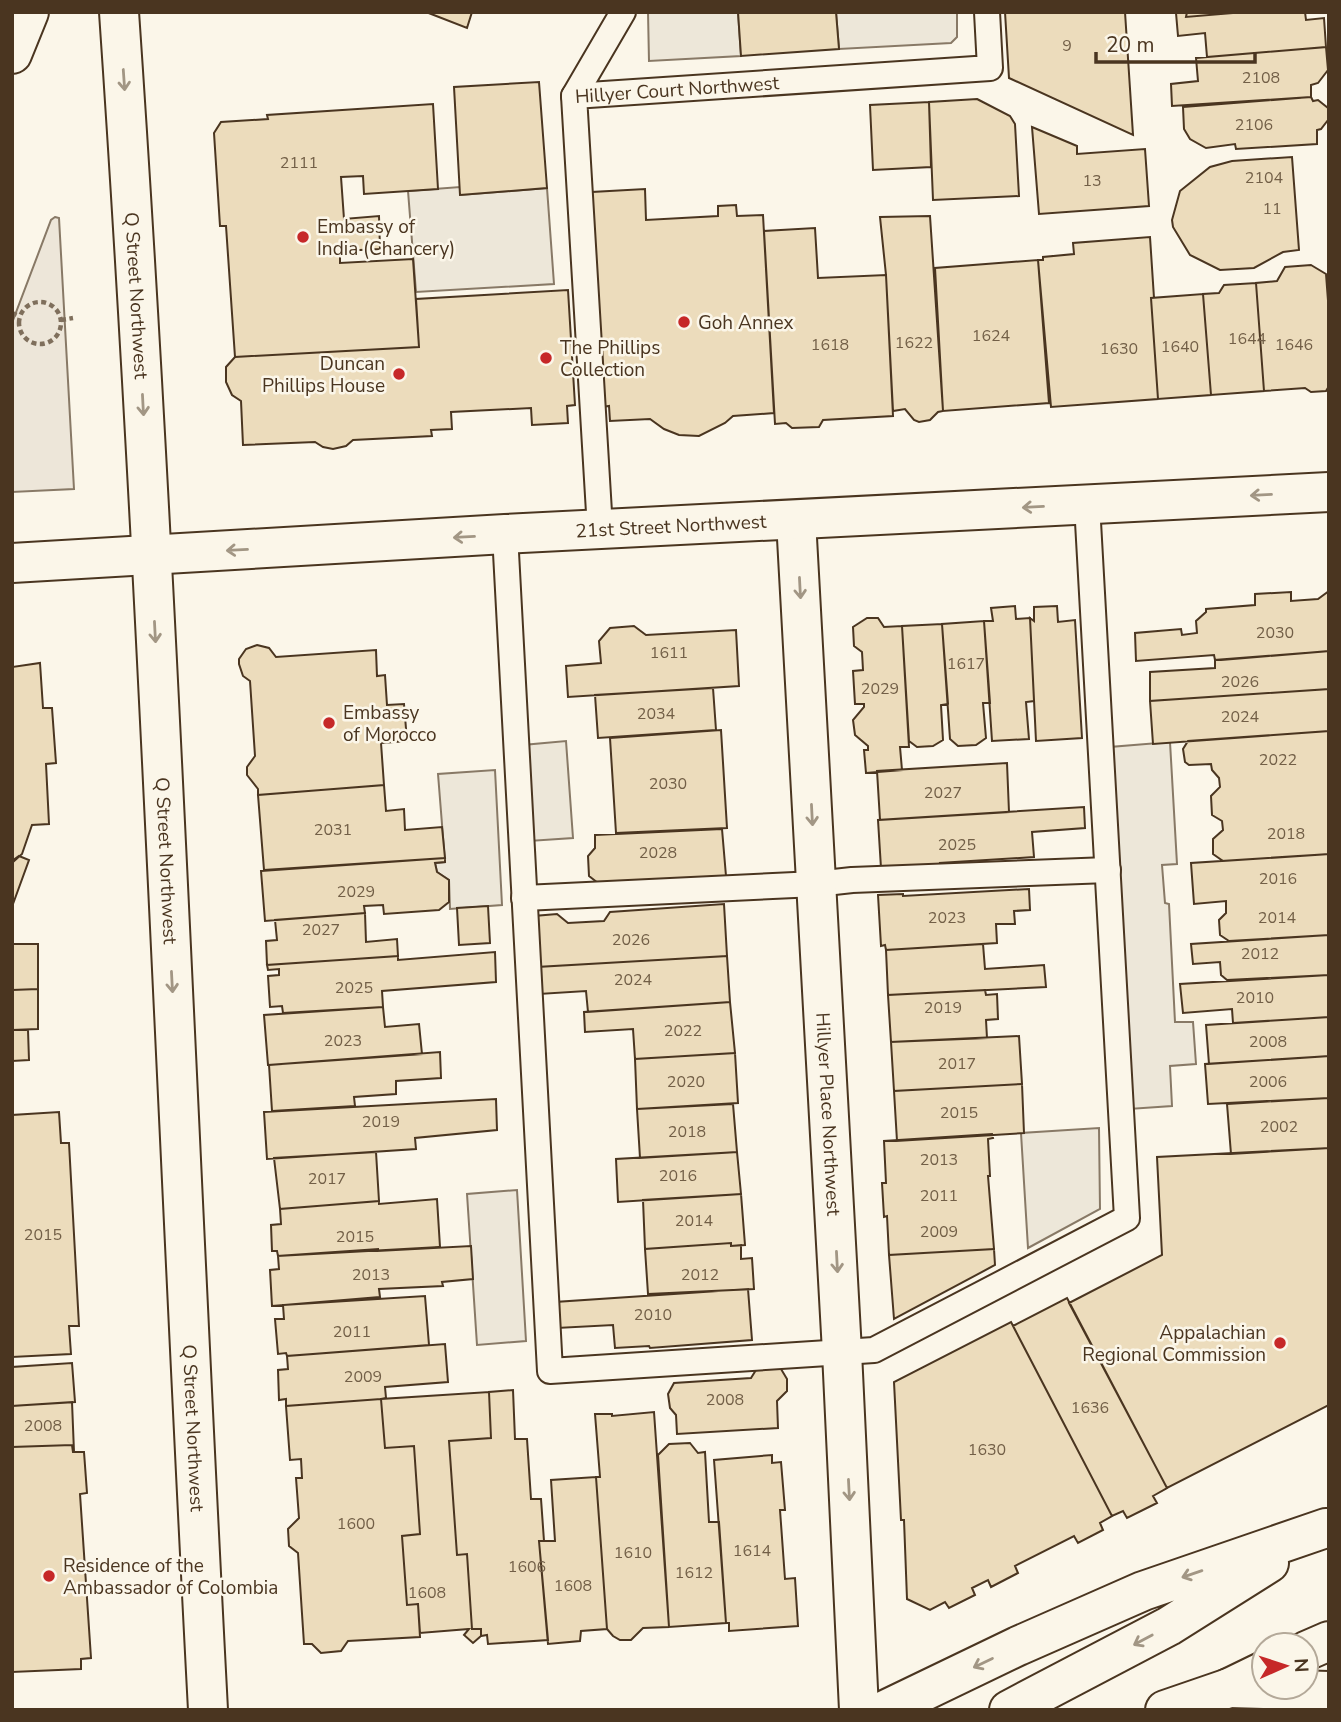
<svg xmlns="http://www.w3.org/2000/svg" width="1341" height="1722" font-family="'Nunito Sans',sans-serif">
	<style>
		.green { fill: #ede6d9; stroke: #887966; stroke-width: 2 }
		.parking { fill: #ede7d9; stroke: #887966; stroke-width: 2 }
		.building { fill: #ecdcbc; stroke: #4a3520; stroke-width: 2 }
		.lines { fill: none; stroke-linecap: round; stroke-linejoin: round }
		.lane-casing { stroke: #4a3520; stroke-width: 28 }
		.street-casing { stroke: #4a3520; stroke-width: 42 }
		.secondary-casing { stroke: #4a3520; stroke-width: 42 }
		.primary-casing { stroke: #4a3520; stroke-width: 42 }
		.path { stroke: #7f6f5c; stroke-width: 4.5; stroke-dasharray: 5 3.5; stroke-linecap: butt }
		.lane { stroke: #fbf6e9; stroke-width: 24 }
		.street { stroke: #fbf6e9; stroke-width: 38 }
		.secondary { stroke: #fbf6e9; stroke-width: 38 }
		.primary { stroke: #fbf6e9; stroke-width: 38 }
		.oneway { stroke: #a29684 }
		.poi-dot { fill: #c62828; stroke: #fbf6e9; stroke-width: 2.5 }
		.labels { text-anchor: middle; stroke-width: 5; stroke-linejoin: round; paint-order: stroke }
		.number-label { font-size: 16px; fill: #725f47 }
		.street-label { font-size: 19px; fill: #4a3520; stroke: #fbf6e9 }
		.poi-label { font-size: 19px; fill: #4a3520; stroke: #fbf6e9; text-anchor: start }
	</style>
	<rect width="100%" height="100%" fill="#fbf6e9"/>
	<!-- green -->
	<path class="green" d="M55,217L59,218L74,489L12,492V323L51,220Z"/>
	<!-- parking -->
	<path class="parking" d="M648,12H738L741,56L649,61Z
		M836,12H957V37L951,43L839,49Z
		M460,187L461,195L547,188L554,284L416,292L408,191Z
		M566,741L573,838L529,841L523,745Z
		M1170,742L1177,864L1162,865L1165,903L1169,904L1175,1022H1193L1196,1064L1170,1066L1172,1106L1129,1109L1110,747Z
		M495,770L502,905L450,909L449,880L437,872L435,863L445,862L438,774Z
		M1099,1128L1100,1209L1028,1248L1021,1133Z
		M517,1190L526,1341L477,1345L467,1194Z"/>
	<!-- building -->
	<path class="building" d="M426,12H472L467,28Z
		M738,12H836L839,49L741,56Z
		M1005,12H1125L1133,135L1009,78Z
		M1187,12L1186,17L1245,12H1305L1306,20L1324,18L1326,47L1207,57L1205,33L1178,36L1176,13Z
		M1187,12H1245L1186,17Z
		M1326,47L1328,70L1318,83L1311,85V97L1172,106L1171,84L1198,81L1196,58Z
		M539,82L547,188L460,195L454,87Z
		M1311,97L1313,101L1318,100L1328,108V120L1321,129L1317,130V144L1236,149L1235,144L1206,148L1190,139L1184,129L1183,107Z
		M977,99L1010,116L1015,124L1019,196L933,200L929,102Z
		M929,102L931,167L873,170L870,105Z
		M433,104L438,189L364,194L363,176L341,177L344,219L379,216L380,249L340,251V263L413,259L419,347L235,357L226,226H220L214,133L221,122L268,119L267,115Z
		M1032,127L1077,146V154L1145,149L1149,206L1039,214Z
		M1292,157L1299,250L1283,252L1254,268L1220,270L1190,255L1173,227L1172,220L1180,191L1210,167L1232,161Z
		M645,189L646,220L718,216V206L736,205L737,216L763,215L774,413L733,416L725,423L699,436L679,435L664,429L650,419L610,421L609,406L602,407L592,192Z
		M930,216L943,411L938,412L930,420L919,422L914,420L905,409L893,411L886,275L880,217Z
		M815,228L818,278L886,275L893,416L823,420L819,427L792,428L786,423L775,424L764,231Z
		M1150,237L1154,298H1151L1158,399L1051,407L1038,260H1043V257L1074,254L1073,243Z
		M1038,260L1049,403L943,411L935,268Z
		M1311,265L1326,274L1329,314V386L1326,391L1311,392L1305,388L1264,391L1256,283L1277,281L1285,267Z
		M1256,283L1264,391L1211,395L1203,294L1219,293L1224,285Z
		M568,290L575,405L567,406L568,423L532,425L531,408L451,412L452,429L431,430L432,436L353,440L346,446L333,449L323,447L315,442L243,445L241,401L232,395L226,382V367L235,357L419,347L416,299Z
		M1203,294L1211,395L1158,399L1151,298Z
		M1329,591V651L1221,660H1215L1214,655L1136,661L1135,633L1181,629L1182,635L1197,633L1196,621L1206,612V609L1255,605V594L1291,592V601L1318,599Z
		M1015,606L1016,619L1030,618L1034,701L1026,702L1029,739L992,741L984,621H993L991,608Z
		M1057,606L1058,622L1075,620L1082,738L1036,741L1030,618L1034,621V607Z
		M867,618H878L884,627L902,626L909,747H900L902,770L866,773L864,750H868V746L855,735L853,720L864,707V704H855L853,671L863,670L862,652L854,646L853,627Z
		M984,621L990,703H983L986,738L976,745L958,746L950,739L942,624Z
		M942,624L948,704L941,705L943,740L933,746L917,747L909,741L902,626Z
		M634,626L646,635L736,630L739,686L568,697L566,666L601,663L599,641L610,628Z
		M257,645L269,648L276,657L376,650L377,676L385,675L387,705L404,704L407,741L381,743L384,785L258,795V789L247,775V767L255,756L250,681L243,676L239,664V659L246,649Z
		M1329,651V689L1150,701V672L1215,668V660Z
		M40,663L43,708H52L56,763L46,764L49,824L32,825L22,854L13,862L12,667Z
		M713,688L716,730L598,738L595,695Z
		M1329,689V731L1153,744L1150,701Z
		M721,730L727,828L616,833L610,738Z
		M1329,731V854L1223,861L1213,854V839L1223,830L1222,821L1212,815L1211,796L1220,787L1219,778L1212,770L1211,764L1189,765L1185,762L1183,749L1188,741Z
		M1007,763L1009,812L880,820L877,771Z
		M384,785L386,811L404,809L405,830L442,827L445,858L264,870L258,795Z
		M1084,807L1085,828L1032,832L1034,857L940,863L941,872L881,868L878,820Z
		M722,829L726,876L598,883L589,876L588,856L595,848V835Z
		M1329,854V935L1229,941L1220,935L1219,920L1226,913V901L1194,904L1191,863Z
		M19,856L29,860L13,904L12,861Z
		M445,858V862L435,863L437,872L449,880V902L439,910L384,914L383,905L364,906L365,913L265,921L261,871Z
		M1029,889L1030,910L1014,911L1015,924H996L997,943L886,950L885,945L881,946L878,895L903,894V896Z
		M724,904L727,956L537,967L534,916L557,914L568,923L604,921L610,912Z
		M488,906L490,943L459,945L457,908Z
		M365,913L366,942L397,939L398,956L267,965L266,941L277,940L275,920Z
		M1329,935V975L1227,980L1221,975L1220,962L1193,964L1191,944Z
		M12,944H38V989L12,990Z
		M983,944L985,969L1044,965L1046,987L888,995L886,950Z
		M495,952L496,982L382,991L383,1007L283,1013L282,1006L270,1007L268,976L279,975V969L268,970L267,965L398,956V960Z
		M727,956L730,1002L588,1012L586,991L539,994L537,967Z
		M1329,975V1017L1233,1023L1232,1009L1183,1013L1180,984Z
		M38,989V1029L12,1030V990Z
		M985,990L986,995L997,994L998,1019L986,1020L987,1038L891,1042L888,995Z
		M730,1002L735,1053L635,1059L633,1029L585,1032L584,1012Z
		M383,1007L385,1027L419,1024L422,1054L268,1065L264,1015Z
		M1329,1017V1056L1209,1064L1206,1025Z
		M12,1030H28L29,1060L12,1061Z
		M1019,1036L1022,1084L894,1091L891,1042Z
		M440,1052L441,1078L396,1081V1094L354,1097L355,1106L272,1111L269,1065Z
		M735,1053L738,1103L637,1109L635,1059Z
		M1329,1056V1098L1208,1104L1205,1064Z
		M1022,1084L1024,1133L897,1141L894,1091Z
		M1329,1098V1148L1231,1154L1227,1104Z
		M496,1099L497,1130L415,1138L416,1149L267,1159L264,1112Z
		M733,1104L737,1152L640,1158L637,1109Z
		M59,1112L61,1143H69L79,1326H69L71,1354L12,1357V1115Z
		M992,1134L993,1138L988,1139L990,1176H988L994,1249L889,1255L887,1216L884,1217L882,1183H886L884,1141Z
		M1329,1148V1405L1167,1488L1069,1303L1162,1255L1157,1157Z
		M376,1152L379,1201L280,1209L274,1158Z
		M737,1152L741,1194L618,1202L616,1159Z
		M741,1194L745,1245L731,1246V1243L645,1249L643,1200Z
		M437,1199L440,1247L278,1256L277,1251H272L271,1225L281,1224L280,1209L379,1201V1204Z
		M731,1243V1246L741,1245V1259L752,1258L754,1289L648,1294L645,1249Z
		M471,1246L473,1279L442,1282L443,1286L379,1289L380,1297L272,1306L270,1270L279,1269L278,1256L378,1249V1251Z
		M994,1249L995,1265L894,1319L889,1255Z
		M748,1289L752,1340L650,1348L649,1346L615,1348L613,1325L557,1328L555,1302Z
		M425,1296L429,1345L287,1356L286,1353L278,1354L275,1319H284L283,1305Z
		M1067,1298L1167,1488L1153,1496L1157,1503L1127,1518L1123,1511L1112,1516L1013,1326Z
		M1011,1322L1112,1516L1100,1523L1103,1530L1078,1543L1074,1536L1015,1566L1018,1573L991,1587L988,1580L972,1588L975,1595L949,1608L945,1602L930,1610L907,1599L904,1520H901L894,1382Z
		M445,1344L448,1382L385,1387L386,1398L381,1399L286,1406V1399L279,1400L278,1370L288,1369L287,1356Z
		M72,1363L75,1402L12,1406V1367Z
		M772,1365L781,1369L787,1379V1391L777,1401L778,1428L677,1434L676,1415L670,1408L668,1394L674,1383L751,1378L756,1370L764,1366Z
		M513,1390L515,1439H527L531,1499H541L544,1541H539L548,1640L488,1644L487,1635L481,1636V1629H472L467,1554L457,1555L449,1441L491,1438L489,1392Z
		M489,1392L491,1438L449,1441L457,1555L467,1554L472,1629H481V1636L473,1643L464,1635L469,1629L420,1633L418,1604L407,1605L402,1536L420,1534L414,1446L385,1448L381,1399Z
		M381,1399L385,1448L414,1446L420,1534L402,1536L407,1605L418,1604L420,1637L348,1641L341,1651L321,1653L312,1644H304L298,1553L289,1546L288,1529L299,1518L296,1478H302L301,1459L290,1460L286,1406Z
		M72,1402L74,1452L72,1445L12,1447V1406Z
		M654,1412L669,1627L643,1628L631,1640H620L613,1636L607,1629L596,1477H600L595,1414H612V1416Z
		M690,1443L698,1453L705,1452L709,1522H719L726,1623L669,1627L658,1455L669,1444Z
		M72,1445L73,1452H84L87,1493L80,1494L91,1658L81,1659V1669L12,1672V1447Z
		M772,1455V1463L781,1462L785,1510H780L785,1579L795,1578L798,1626L729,1631V1623H726L714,1460Z
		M596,1477L607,1629L581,1631L580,1641L548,1644L539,1541H555L551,1480Z"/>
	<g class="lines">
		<!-- lane casing -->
		<g class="lane-casing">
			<g id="lane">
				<path d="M574,96L623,12"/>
				<path id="s1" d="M600,529L574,96L990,68L987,12"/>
				<path d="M505,534L550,1371L874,1350L1127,1218L1087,504"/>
				<path d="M524,898L816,884L852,880L1108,870"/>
			</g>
		</g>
		<!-- street casing -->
		<g class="street-casing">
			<g id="street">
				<path id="s2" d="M796,520L842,1352L859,1710"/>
				<path d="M1229,1688L1329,1691"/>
			</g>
		</g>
		<!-- secondary casing -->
		<g class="secondary-casing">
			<g id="secondary">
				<path id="s3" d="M119,12C158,578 178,1144 208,1710"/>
				<path id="s4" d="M12,563L505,534L1329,492"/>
			</g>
		</g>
		<!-- primary casing -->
		<g class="primary-casing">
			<path id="primary" d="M12,54L29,12
				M1306,1651L1329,1641
				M885,1710L1018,1646L1143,1591L1326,1528
				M1009,1710L1169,1626L1269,1563
				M1165,1710L1229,1688L1264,1671"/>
		</g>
		<!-- path -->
		<path class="path" d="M19 323a21 21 0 1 1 42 0a21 21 0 1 1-42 0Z
			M12,313L20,316
			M61,320L73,318"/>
		<!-- lane -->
		<use href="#lane" class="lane"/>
		<!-- street -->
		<use href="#street" class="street"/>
		<!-- secondary -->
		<use href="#secondary" class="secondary"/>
		<!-- primary -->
		<use href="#primary" class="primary"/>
	</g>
	<!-- one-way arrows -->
	<defs><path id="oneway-shaft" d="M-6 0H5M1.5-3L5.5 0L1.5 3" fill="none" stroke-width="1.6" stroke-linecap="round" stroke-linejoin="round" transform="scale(1.75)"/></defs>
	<g class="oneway">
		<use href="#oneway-shaft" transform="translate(124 80) rotate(86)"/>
		<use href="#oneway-shaft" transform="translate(143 405) rotate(87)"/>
		<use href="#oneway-shaft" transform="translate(1261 495) rotate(177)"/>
		<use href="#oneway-shaft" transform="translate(1033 507) rotate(177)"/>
		<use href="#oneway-shaft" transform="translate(464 537) rotate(177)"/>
		<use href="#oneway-shaft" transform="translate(237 550) rotate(177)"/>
		<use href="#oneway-shaft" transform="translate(800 588) rotate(87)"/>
		<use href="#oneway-shaft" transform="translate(155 632) rotate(87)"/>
		<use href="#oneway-shaft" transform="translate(812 815) rotate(87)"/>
		<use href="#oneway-shaft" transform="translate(172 982) rotate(87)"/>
		<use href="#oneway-shaft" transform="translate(837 1262) rotate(87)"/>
		<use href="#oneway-shaft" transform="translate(849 1490) rotate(87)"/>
		<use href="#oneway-shaft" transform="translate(1192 1574) rotate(161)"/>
		<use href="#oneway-shaft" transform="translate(1143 1640) rotate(152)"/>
		<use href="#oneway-shaft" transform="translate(983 1663) rotate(154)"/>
	</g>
	<!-- markers -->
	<g class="poi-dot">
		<circle cx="303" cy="237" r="7"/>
		<circle cx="684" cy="322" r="7"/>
		<circle cx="546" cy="358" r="7"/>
		<circle cx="399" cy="374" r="7"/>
		<circle cx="329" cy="723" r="7"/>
		<circle cx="1280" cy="1343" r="7"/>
		<circle cx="49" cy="1576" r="7"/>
	</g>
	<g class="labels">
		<!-- number labels -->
		<g class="number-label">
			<text x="1067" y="51">9</text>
			<text x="1261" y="83">2108</text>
			<text x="1254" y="130">2106</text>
			<text x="299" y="168">2111</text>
			<text x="1264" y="183">2104</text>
			<text x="1092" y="186">13</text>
			<text x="1272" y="214">11</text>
			<text x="991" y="341">1624</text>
			<text x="1247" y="344">1644</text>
			<text x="914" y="348">1622</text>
			<text x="830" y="350">1618</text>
			<text x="1294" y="350">1646</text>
			<text x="1180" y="352">1640</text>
			<text x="1119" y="354">1630</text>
			<text x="1275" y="638">2030</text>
			<text x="669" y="658">1611</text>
			<text x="966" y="669">1617</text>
			<text x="1240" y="687">2026</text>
			<text x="880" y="694">2029</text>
			<text x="656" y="719">2034</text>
			<text x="1240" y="722">2024</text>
			<text x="1278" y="765">2022</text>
			<text x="668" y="789">2030</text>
			<text x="943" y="798">2027</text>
			<text x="333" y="835">2031</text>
			<text x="1286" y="839">2018</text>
			<text x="957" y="850">2025</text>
			<text x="658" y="858">2028</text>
			<text x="1278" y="884">2016</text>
			<text x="356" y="897">2029</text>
			<text x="947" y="923">2023</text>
			<text x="1277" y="923">2014</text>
			<text x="321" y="935">2027</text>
			<text x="631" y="945">2026</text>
			<text x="1260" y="959">2012</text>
			<text x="633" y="985">2024</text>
			<text x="354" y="993">2025</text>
			<text x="1255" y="1003">2010</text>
			<text x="943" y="1013">2019</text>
			<text x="683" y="1036">2022</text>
			<text x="343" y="1046">2023</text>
			<text x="1268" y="1047">2008</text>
			<text x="957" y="1069">2017</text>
			<text x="686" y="1087">2020</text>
			<text x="1268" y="1087">2006</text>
			<text x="959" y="1118">2015</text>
			<text x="381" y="1127">2019</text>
			<text x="1279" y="1132">2002</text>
			<text x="687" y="1137">2018</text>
			<text x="939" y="1165">2013</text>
			<text x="678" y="1181">2016</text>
			<text x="327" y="1184">2017</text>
			<text x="939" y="1201">2011</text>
			<text x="694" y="1226">2014</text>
			<text x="939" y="1237">2009</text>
			<text x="43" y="1240">2015</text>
			<text x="355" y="1242">2015</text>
			<text x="371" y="1280">2013</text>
			<text x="700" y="1280">2012</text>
			<text x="653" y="1320">2010</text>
			<text x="352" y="1337">2011</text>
			<text x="363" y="1382">2009</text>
			<text x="725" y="1405">2008</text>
			<text x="1090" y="1413">1636</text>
			<text x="43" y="1431">2008</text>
			<text x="987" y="1455">1630</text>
			<text x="356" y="1529">1600</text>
			<text x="752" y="1556">1614</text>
			<text x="633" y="1558">1610</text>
			<text x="527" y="1572">1606</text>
			<text x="694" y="1578">1612</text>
			<text x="573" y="1591">1608</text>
			<text x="427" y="1598">1608</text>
		</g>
		<!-- street labels -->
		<g class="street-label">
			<text dy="7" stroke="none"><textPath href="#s1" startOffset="537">Hillyer Court Northwest</textPath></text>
			<text dy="7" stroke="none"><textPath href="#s3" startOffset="284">Q Street Northwest</textPath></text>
			<text dy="7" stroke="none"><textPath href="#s4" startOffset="660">21st Street Northwest</textPath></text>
			<text dy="7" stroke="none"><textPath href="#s3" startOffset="850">Q Street Northwest</textPath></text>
			<text dy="7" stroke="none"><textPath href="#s2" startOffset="595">Hillyer Place Northwest</textPath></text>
			<text dy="7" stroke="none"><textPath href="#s3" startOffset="1418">Q Street Northwest</textPath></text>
		</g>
		<!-- poi labels -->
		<g class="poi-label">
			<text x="317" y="233">Embassy of<tspan x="317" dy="22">India (Chancery)</tspan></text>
			<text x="698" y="329">Goh Annex</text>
			<text x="560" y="354">The Phillips<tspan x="560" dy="22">Collection</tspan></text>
			<text x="385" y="370" text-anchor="end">Duncan<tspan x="385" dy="22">Phillips House</tspan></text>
			<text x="343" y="719">Embassy<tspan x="343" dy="22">of Morocco</tspan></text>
			<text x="1266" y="1339" text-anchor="end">Appalachian<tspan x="1266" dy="22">Regional Commission</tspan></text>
			<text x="63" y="1572">Residence of the<tspan x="63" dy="22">Ambassador of Colombia</tspan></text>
		</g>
	</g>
	<!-- border -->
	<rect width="1341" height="1722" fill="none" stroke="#4a3520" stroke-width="28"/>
	<!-- north arrow -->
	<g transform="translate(1285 1666) rotate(87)"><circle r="33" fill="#fbf6e9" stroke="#b4a999" stroke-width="2"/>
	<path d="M0-5L12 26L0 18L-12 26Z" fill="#c62828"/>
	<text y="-10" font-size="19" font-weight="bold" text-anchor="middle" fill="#4a3520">N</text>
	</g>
	<!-- scale -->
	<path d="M1096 52v10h159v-10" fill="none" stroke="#4a3520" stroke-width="3.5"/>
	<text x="1106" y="52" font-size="21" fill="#4a3520" stroke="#fbf6e9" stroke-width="5" paint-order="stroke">20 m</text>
</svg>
